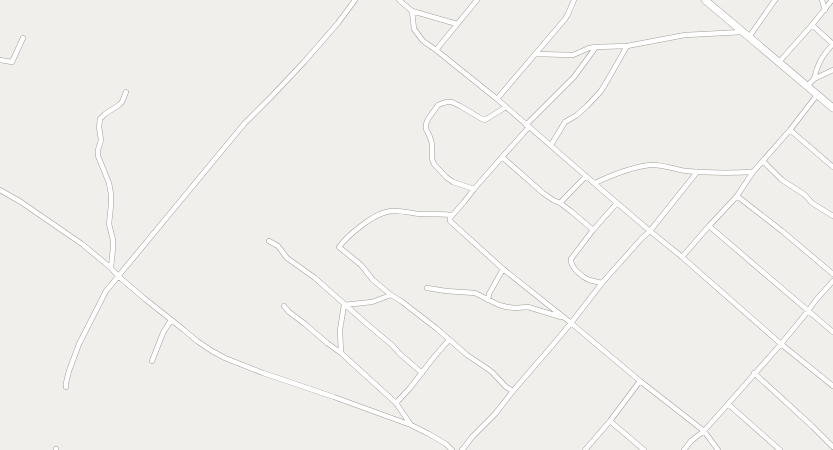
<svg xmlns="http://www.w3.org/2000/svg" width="833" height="450" font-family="'Source Sans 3',sans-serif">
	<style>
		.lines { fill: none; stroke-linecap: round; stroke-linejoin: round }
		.minor-casing { stroke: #a19f9b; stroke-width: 5.5 }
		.primary-casing { stroke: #a19f9b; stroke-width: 8 }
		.minor { stroke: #fff; stroke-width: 4.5 }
		.primary { stroke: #fff; stroke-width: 7 }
	</style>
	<rect width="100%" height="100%" fill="#f1efec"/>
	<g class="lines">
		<!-- minor casing -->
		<g class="minor-casing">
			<path id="minor" d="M399,0L412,11L457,24
				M477,0L436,50L497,99L617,203L650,231L682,257L781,344L833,386
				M822,0L825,10
				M412,11L414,29L423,41L436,50
				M812,25L833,44
				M749,37L775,0
				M535,54L573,55L589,48L596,47L627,46L685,35L743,32
				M0,60L12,62L23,38
				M779,62L812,25L832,0
				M814,79C818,63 822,56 833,44
				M807,86L814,79L833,70
				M497,99L565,19L568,14L574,0
				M526,125L574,77L596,47
				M529,127L502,157L474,189L464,202L450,218V221L503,269L571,323L640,381L704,431L718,450
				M790,130L833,167
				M551,145L565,122L577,115L587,106L601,91L610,76L627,46
				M502,157L543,193L553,200L560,203L572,212L593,230
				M763,161L782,180L805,195L812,203L833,216
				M595,183C612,175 631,167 650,165C662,164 674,169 686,171C708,173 730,173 753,172
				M474,189L453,182L446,177L434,164L432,159V144L430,137L426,129V124L428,119L438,105L443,103L447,102H452L460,106L482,119L485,120L506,107
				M0,190L21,202L82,244L111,268L118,276L145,299L184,330L197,341L212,351L225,358L263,373L334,397L411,425L429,434L446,444L452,450
				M737,196L782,231L833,274
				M560,203L586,176
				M452,215C441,214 431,214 420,214C409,213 397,209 386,212C371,216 348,235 339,247L361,265L373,280L391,295L401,301L436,328L467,355L485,367L492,372L506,387L513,391
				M709,226L833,332
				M269,241L278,246L287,258L315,278L368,325L392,345L400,354L422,373
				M682,257L709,226L737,196L753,172L790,130L817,95
				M111,268L113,248V240L109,224L111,205V194L109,183L98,156V150L101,140L99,127L100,119L105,114L119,105L122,102L126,92
				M602,283C598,282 593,281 589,280C582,277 570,267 571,259L593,230L617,203
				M427,288L446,291L475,293L499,305L507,307L515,308L528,307L561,317
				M488,300L489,294L503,269
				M344,305L372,302L391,295
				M284,306L289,312L305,324L327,343L341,353L396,403L411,425
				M341,353L340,330L344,305
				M152,361L163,333L171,320
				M754,373L812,426L833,447
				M66,387V383L69,371L79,344L106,291L244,124L272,96L304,62L338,23L355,0
				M396,403L410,388L434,357L449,340
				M728,404L780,450
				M610,421L644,450
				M56,450V449
				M462,450L473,436L495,414L513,391L551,347L571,323L602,283L642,238L650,231L697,172
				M585,450L610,421L640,381
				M684,450L691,441L704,431L728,404L781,344L808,311L816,300L833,281"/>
		</g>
		<!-- primary casing -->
		<g class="primary-casing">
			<path id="primary" d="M705,0L749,37L833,108"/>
		</g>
		<!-- minor -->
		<use href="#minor" class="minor"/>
		<!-- primary -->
		<use href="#primary" class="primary"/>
	</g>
</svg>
